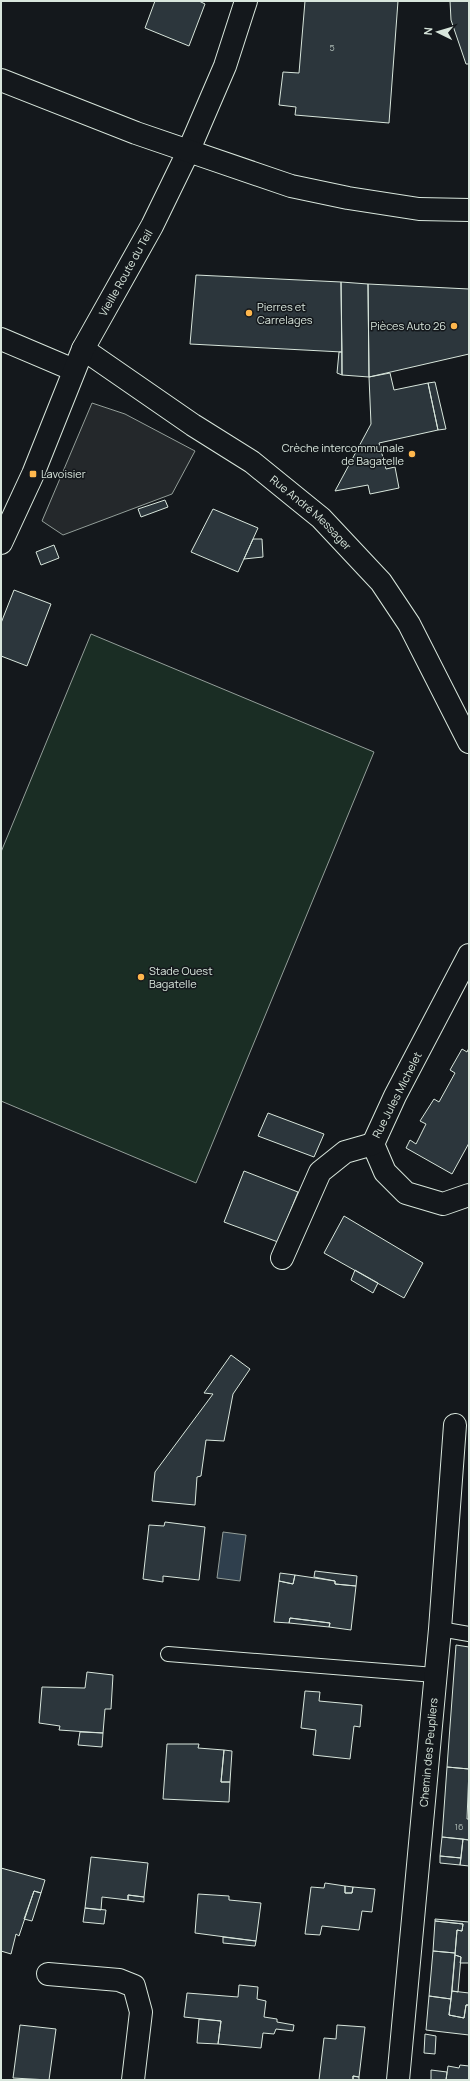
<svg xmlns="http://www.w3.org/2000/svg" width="470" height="2081" font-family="Manrope,sans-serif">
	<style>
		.green { fill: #1a2d24; stroke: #939e99 }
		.parking { fill: #24282b; stroke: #939e99 }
		.water { fill: #2f3f4d; stroke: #939e99 }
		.building { fill: #2c363c; stroke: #d8e6dc }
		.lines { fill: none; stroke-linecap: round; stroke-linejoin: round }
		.lane-casing { stroke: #d8e6dc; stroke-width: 16 }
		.street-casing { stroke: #d8e6dc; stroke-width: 24 }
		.primary-casing { stroke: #d8e6dc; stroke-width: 24 }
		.lane { stroke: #14181c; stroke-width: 14 }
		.street { stroke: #14181c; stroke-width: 22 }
		.primary { stroke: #14181c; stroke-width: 22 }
		.poi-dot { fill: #ffb74d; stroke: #14181c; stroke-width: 1.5 }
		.labels { text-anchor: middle; stroke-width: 3; stroke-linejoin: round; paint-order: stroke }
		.number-label { font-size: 9px; fill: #adbab4 }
		.street-label { font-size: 11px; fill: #d8e6dc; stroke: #14181c }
		.poi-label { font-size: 11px; fill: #d8e6dc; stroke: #14181c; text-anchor: start }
	</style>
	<rect width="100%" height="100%" fill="#14181c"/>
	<!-- green -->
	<path class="green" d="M91,634L374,752L196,1183L1,1101V852Z"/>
	<!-- parking -->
	<path class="parking" d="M92,403L125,414L195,451L172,494L63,535L42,521Z"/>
	<!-- water -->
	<path class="water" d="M223,1532L246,1535L240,1581L217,1578Z"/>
	<!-- building -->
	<path class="building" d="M155,1H199L205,4L189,46L145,28Z
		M305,1H398L389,123L295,115L296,107L279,105L283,72L299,73Z
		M450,1H469V64H466L451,20Z
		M196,275L341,282L342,352L190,344Z
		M341,282L368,284L369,377L342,375Z
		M368,284L469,289V354L369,377Z
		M339,352H342V375L337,373Z
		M390,373L394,390L428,383L438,430L379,443L386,469L395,467L399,488L370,494L368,485L335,491L371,424L369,377Z
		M435,382L446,429L438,430L428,383Z
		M165,500L168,507L141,517L138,509Z
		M213,509L258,528L238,572L191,552Z
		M253,539H262L263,557L244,559Z
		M54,545L59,558L41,565L36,552Z
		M14,590L51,604L27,666L1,656V623Z
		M469,1048V1143L452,1174L406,1148L410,1140L416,1144L426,1124L420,1121L434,1099L439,1102L455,1073L450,1070L462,1049L467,1052Z
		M268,1113L324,1134L314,1157L258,1136Z
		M244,1171L298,1192L278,1242L224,1222Z
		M344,1216L423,1263L404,1298L324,1253Z
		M355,1270L378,1283L373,1293L351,1280Z
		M231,1355L250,1369L233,1394L224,1441L206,1440L201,1476L197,1477L195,1505L152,1501L155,1472L213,1394L204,1393Z
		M165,1522L205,1527L199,1580L163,1576V1582L143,1579L149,1525L164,1526Z
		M315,1571L357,1576L356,1586L335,1584V1581L314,1577Z
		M280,1573L295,1575L293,1584L279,1581Z
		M295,1575L335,1581V1584L356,1586L351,1630L329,1627L330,1623L290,1618L289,1623L274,1622L279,1581L293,1584Z
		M290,1618L330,1623L329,1627L289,1623Z
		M456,1645L469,1647V1769L447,1767Z
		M87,1672L113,1675L111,1709H105L103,1733L59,1730L60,1726L39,1723L42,1687L85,1688Z
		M305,1691L320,1692L319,1701L362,1705L360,1727L354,1726L350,1759L313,1755L316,1730L301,1728Z
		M80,1732L103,1733L102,1747L78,1745Z
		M167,1744H199L198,1748L224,1750L221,1782H230L229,1802L163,1799Z
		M224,1750L232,1751L230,1782H221Z
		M447,1767L469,1769L467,1819H469V1840L442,1837Z
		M442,1837L463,1839L461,1858L440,1856Z
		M463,1839L469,1840V1866L460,1865Z
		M440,1856L461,1858L460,1865L440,1863Z
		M91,1857L148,1863L144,1897L128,1895V1900L102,1897L101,1910L85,1908Z
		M1,1868L45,1880L41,1893L34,1891L19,1936L16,1934L11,1954L1,1951Z
		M325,1883L345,1886V1893H352L353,1887L375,1889L372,1912L362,1911L359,1930L322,1926L320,1935L305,1934L311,1887L324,1888Z
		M345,1886L353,1887L352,1893H345Z
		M34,1891L41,1893L32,1921L24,1919Z
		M198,1894L229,1896V1900L261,1903L256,1941L195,1933Z
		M128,1895L144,1897V1902L128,1900Z
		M85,1908L106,1910L104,1924L83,1922Z
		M435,1919L469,1922V1963H460L461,1957L455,1955L457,1930L462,1931L463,1924L435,1921Z
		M435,1921L463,1924L462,1931L457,1930L455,1953L433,1951Z
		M223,1937L256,1941L255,1946L223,1943Z
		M433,1951L455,1953L451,1999L429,1996Z
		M455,1955L461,1957L458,1992L452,1991Z
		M239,1985L258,1987L257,1999L266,2001L264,2017L277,2019V2022L294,2025L293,2031L276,2029L274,2034L263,2033L261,2048L218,2044L221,2021L184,2017L187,1993L238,1997Z
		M452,1991L469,1993V2005H466L464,2018L449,2015Z
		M429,1996L451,1999L449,2015L464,2018L466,2005H469V2035L426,2030Z
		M199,2019L221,2021L218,2044L197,2043Z
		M20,2025L56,2029L49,2080L13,2078Z
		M337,2025L365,2027L359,2077L353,2076V2080H319L324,2038L336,2039Z
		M425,2034L436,2036L435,2054L424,2053Z
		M460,2065L469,2066V2080H446L448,2066L459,2068Z
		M431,2070L447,2072L446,2080H431Z
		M353,2076L359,2077V2080H353Z"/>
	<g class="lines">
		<!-- lane casing -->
		<g class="lane-casing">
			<path id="lane" d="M440,1629L469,1634
				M168,1654L435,1675"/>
		</g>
		<!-- street casing -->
		<g class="street-casing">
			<g id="street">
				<path d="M1,339L74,370"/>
				<path id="s1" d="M83,349L193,425L252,462L321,518L381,582L409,624L469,742"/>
				<path id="s2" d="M1,543L33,474L83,349L152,226L188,152L225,66L246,1"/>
				<path d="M469,955L395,1096L373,1144L385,1172L406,1193L443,1204L469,1195"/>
				<path d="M282,1258L320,1172L345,1152L373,1144"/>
				<path d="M48,1974L119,1980L134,1986L141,2012L133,2080"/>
				<path id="s3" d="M398,2080L440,1629L455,1425"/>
			</g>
		</g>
		<!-- primary casing -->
		<g class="primary-casing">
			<path id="primary" d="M1,80L136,133L291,186L348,198L419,209L469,210"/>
		</g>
		<!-- lane -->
		<use href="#lane" class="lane"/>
		<!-- street -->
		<use href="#street" class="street"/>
		<!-- primary -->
		<use href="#primary" class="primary"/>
	</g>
	<!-- markers -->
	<g class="poi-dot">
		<circle cx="249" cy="313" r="4"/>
		<circle cx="454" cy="326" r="4"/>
		<circle cx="412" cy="454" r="4"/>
		<rect x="29" y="470" width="8" height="8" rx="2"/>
		<circle cx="141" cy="977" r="4"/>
	</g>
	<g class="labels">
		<!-- number labels -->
		<g class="number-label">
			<text x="332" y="51">5</text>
			<text x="459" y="1830">16</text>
		</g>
		<!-- street labels -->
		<g class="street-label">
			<text dy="4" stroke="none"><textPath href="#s2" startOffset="298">Vieille Route du Teil</textPath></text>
			<text dy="4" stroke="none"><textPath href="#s1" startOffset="281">Rue André Messager</textPath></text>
			<text transform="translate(397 1095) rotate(-63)" y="4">Rue Jules Michelet</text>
			<text dy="4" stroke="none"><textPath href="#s3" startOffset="329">Chemin des Peupliers</textPath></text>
		</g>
		<!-- poi labels -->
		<g class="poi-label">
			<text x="257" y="311">Pierres et<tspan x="257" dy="13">Carrelages</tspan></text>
			<text x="446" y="330" text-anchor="end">Pièces Auto 26</text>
			<text x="404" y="452" text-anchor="end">Crèche intercommunale<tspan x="404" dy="13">de Bagatelle</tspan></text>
			<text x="41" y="478">Lavoisier</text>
			<text x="149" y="975">Stade Ouest<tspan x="149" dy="13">Bagatelle</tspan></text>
		</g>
	</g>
	<!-- border -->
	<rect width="470" height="2081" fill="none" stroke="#d8e6dc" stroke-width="4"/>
	<!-- north arrow -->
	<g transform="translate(438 32) rotate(275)" stroke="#14181c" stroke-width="3" paint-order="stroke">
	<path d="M0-3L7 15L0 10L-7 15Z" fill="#d8e6dc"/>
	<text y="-6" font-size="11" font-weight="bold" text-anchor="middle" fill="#d8e6dc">N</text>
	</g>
</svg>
